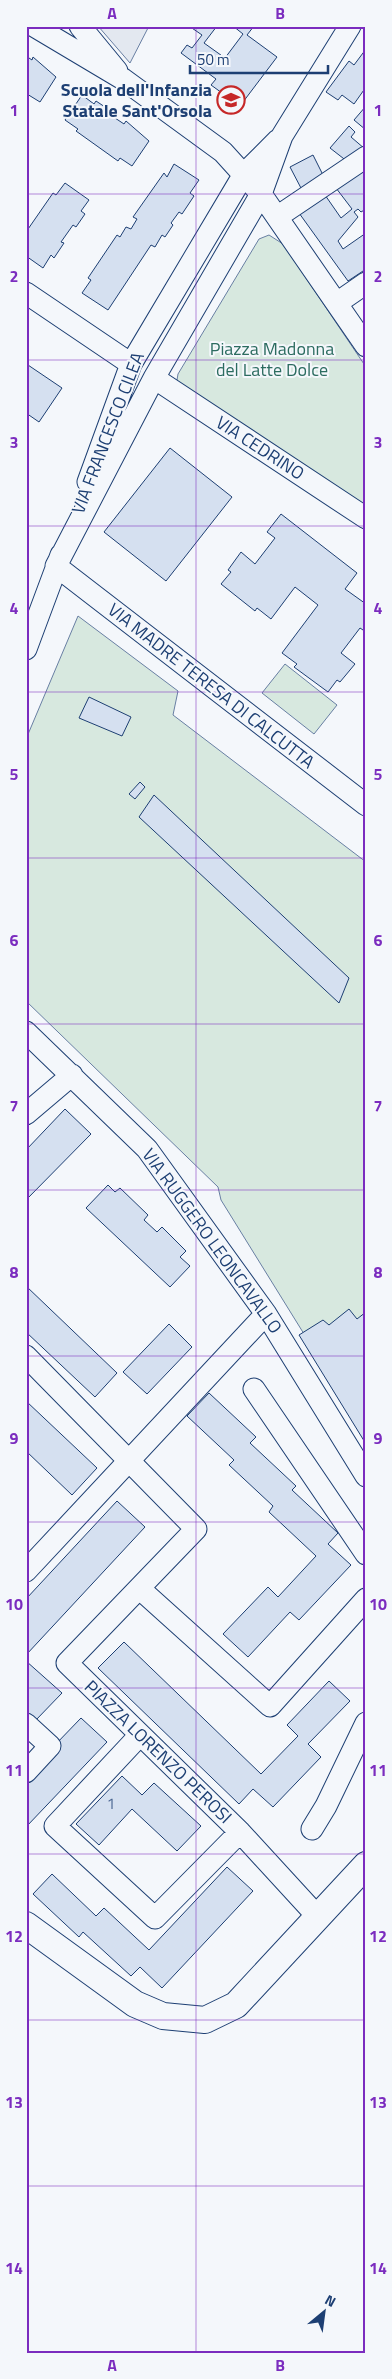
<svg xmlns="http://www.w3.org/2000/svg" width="392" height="2379" font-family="'Titillium Web',sans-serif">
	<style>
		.green { fill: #d7e8df; stroke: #687fa3 }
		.parking { fill: #e3e8f0; stroke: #687fa3 }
		.building { fill: #d5e0f0; stroke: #1d3f73 }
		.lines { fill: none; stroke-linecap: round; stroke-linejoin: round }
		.minor-casing { stroke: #1d3f73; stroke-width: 23 }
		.major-casing { stroke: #1d3f73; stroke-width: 28 }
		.minor { stroke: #f4f7fb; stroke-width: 21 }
		.major { stroke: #f4f7fb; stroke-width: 26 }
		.grid { fill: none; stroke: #7b2cbf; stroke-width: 1; stroke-opacity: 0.55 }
		.labels { text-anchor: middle; stroke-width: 4; stroke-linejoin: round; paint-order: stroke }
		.number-label { font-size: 15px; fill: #4b6792 }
		.poi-label { font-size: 18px; font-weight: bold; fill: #1d3f73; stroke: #f4f7fb; text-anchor: end }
		.park-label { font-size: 18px; fill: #2c6c60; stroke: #f4f7fb }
		.street-label { font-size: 18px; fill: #1d3f73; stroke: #f4f7fb }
		.neatline { fill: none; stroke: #7b2cbf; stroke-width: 2 }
		.grid-label { font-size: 16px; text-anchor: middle; font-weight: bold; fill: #7b2cbf }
	</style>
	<rect width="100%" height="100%" fill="#f4f7fb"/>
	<!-- green -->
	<path class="green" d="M269,235L283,244L366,367V511L180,385L177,380L178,374L259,239Z
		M78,616L178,691L173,715L366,862V1434L221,1200L218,1187L26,1001V739Z
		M285,664L337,705L314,734L262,693Z"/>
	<!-- parking -->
	<path class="parking" d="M98,26H149L130,63Z"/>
	<!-- building -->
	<path class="building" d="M189,26H217L204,43L225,58L243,34L233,26H254L247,35L277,57L240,106L211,85L216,79L181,53L187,45L192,48L202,35Z
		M366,49V87L354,104L342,95L338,100L326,92L349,61L354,65Z
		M26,56L32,60L33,57L56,77L40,102L27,94L26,96Z
		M82,95L94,104L96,101L108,109L106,112L124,124L126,121L149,141L132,166L120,158L118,161L76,131L78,129L65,120Z
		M366,106V130L354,120Z
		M349,126L355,132L351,137L365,149L348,162L330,148Z
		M313,155L325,179L302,190L290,167Z
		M174,164L199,180L190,193L194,196L182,214L179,212L171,223L173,225L165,237L162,235L155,247L151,245L108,310L82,293L91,280L88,278L117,235L120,237L126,227L131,229L137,219L133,217L164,173L167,177Z
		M366,165V209L361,212L358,209L354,212L358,217L338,241L343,249L366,233V269L348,281L299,213L325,195L341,218L352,209L336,188Z
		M65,183L89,200L81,211L85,214L76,227L73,225L61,242L64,243L54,258L51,255L43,268L26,256V232L53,193L56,195Z
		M28,365L62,388L39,422L26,413V368Z
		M170,448L232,497L166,581L104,532Z
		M281,514L357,573L345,589L366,604V632L360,628L341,653L355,664L340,682L337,680L328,692L294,667L297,664L282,653L318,605L295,587L271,619L257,608L255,611L221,584L231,572L228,570L241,552L255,564L275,538L267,532Z
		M89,697L131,717L122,736L79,718Z
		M140,782L145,787L135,799L129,794Z
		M154,795L349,978L339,1003L139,817Z
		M65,1109L91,1134L26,1200V1150Z
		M108,1185L115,1192L120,1188L148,1215L144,1220L157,1232L162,1227L186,1251L180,1257L190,1266L170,1287L86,1208Z
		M26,1286L117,1373L95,1397L26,1332Z
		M349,1309L357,1319L366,1312V1444L299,1335L323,1320L329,1325Z
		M169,1324L192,1347L147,1394L123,1372Z
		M209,1393L256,1437L250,1443L296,1486L292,1490L338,1533L328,1544L351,1565L299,1620L290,1612L248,1657L223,1634L268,1587L278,1597L316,1556L269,1512L273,1506L229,1465L234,1460L187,1416Z
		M26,1401L97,1468L72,1495L26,1451Z
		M117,1501L145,1527L26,1655V1599Z
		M124,1642L261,1774L298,1736L287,1725L329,1681L350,1701L308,1744L321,1757L273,1807L253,1789L239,1804L98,1668Z
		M26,1661L62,1693L35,1721L26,1713Z
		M81,1718L107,1742L26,1827V1775Z
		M122,1776L142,1795L154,1783L201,1826L177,1851L132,1809L99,1845L76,1824Z
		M227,1867L253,1891L162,1988L140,1967L131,1976L83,1932L79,1937L33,1894L52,1874L96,1916L104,1908L149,1950Z"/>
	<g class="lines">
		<!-- minor casing -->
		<g class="minor-casing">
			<path id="minor" d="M34,26L123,79L223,152L261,194L366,346
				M80,26L117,71
				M277,217L366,157
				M26,293L131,364
				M337,303L366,283
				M154,378L366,518
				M88,482L131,364L244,174L278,140
				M56,566L154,378L261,194L282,136L350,26
				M56,566L366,805
				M26,649L61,555
				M26,1032L147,1149L266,1314L366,1476
				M26,1114L72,1075
				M26,1356L196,1529L67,1663L240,1832L318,1917
				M254,1389L366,1554
				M26,1571L266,1314
				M140,1589L270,1706L366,1599
				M26,1724L50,1746L26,1772
				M140,1735L55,1826L155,1918L240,1832
				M312,1829L326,1806L366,1723"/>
		</g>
		<!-- major casing -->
		<g class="major-casing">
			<path id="major" d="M26,1925L135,2004L163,2016L205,2020L236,2005L366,1865"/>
		</g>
		<!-- minor -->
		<use href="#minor" class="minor"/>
		<!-- major -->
		<use href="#major" class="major"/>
	</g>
	<!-- grid -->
	<path class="grid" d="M196,26V2353M26,194H366M26,360H366M26,526H366M26,692H366M26,858H366M26,1024H366M26,1190H366M26,1356H366M26,1522H366M26,1688H366M26,1854H366M26,2020H366M26,2186H366"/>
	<!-- icons -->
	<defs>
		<g id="school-ring" transform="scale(1.4375)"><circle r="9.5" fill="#f4f7fb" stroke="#c62828" stroke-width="1.5"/><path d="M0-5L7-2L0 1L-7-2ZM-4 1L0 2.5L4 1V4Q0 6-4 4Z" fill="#c62828"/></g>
	</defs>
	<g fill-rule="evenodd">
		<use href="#school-ring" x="231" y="100"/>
	</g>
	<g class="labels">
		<!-- number labels -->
		<g class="number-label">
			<text x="111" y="1809">1</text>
		</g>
		<!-- poi labels -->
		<g class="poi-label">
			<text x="212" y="96">Scuola dell'Infanzia<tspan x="212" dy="21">Statale Sant'Orsola</tspan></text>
		</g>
		<!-- park labels -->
		<g class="park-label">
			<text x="272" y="355">Piazza Madonna<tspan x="272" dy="21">del Latte Dolce</tspan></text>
		</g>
		<!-- street labels -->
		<g class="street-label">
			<text transform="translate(108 433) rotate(-69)" y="6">VIA FRANCESCO CILEA</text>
			<text transform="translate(260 448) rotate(33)" y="6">VIA CEDRINO</text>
			<text transform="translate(211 686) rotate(38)" y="6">VIA MADRE TERESA DI CALCUTTA</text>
			<text transform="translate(212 1241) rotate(54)" y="6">VIA RUGGERO LEONCAVALLO</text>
			<text transform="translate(158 1752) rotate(44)" y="6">PIAZZA LORENZO PEROSI</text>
		</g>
	</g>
	<!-- border -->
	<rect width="392" height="2379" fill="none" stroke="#f4f7fb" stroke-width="55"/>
	<!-- north arrow -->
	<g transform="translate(324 2312) rotate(29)" stroke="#f4f7fb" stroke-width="4" paint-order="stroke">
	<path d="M0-4L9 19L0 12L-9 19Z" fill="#1d3f73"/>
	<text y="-8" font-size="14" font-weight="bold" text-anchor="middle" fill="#1d3f73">N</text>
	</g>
	<!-- scale -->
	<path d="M190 65v8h138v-8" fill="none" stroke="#1d3f73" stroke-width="2.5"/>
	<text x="197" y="65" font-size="15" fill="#1d3f73" stroke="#f4f7fb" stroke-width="4" paint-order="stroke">50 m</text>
	<rect x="28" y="28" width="336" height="2324" class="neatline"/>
	<g class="grid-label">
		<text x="112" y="19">A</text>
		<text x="280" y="19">B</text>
		<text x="14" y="116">1</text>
		<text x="378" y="116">1</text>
		<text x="14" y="282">2</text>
		<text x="378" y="282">2</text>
		<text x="14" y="448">3</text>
		<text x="378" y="448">3</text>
		<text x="14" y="614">4</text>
		<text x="378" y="614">4</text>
		<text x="14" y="780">5</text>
		<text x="378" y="780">5</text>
		<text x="14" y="946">6</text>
		<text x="378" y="946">6</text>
		<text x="14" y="1112">7</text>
		<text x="378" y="1112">7</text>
		<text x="14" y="1278">8</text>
		<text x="378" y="1278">8</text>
		<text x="14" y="1444">9</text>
		<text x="378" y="1444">9</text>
		<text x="14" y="1610">10</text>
		<text x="378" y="1610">10</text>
		<text x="14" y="1776">11</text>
		<text x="378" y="1776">11</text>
		<text x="14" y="1942">12</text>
		<text x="378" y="1942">12</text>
		<text x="14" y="2108">13</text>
		<text x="378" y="2108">13</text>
		<text x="14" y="2274">14</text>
		<text x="378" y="2274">14</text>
		<text x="112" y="2371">A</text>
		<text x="280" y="2371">B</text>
	</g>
</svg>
